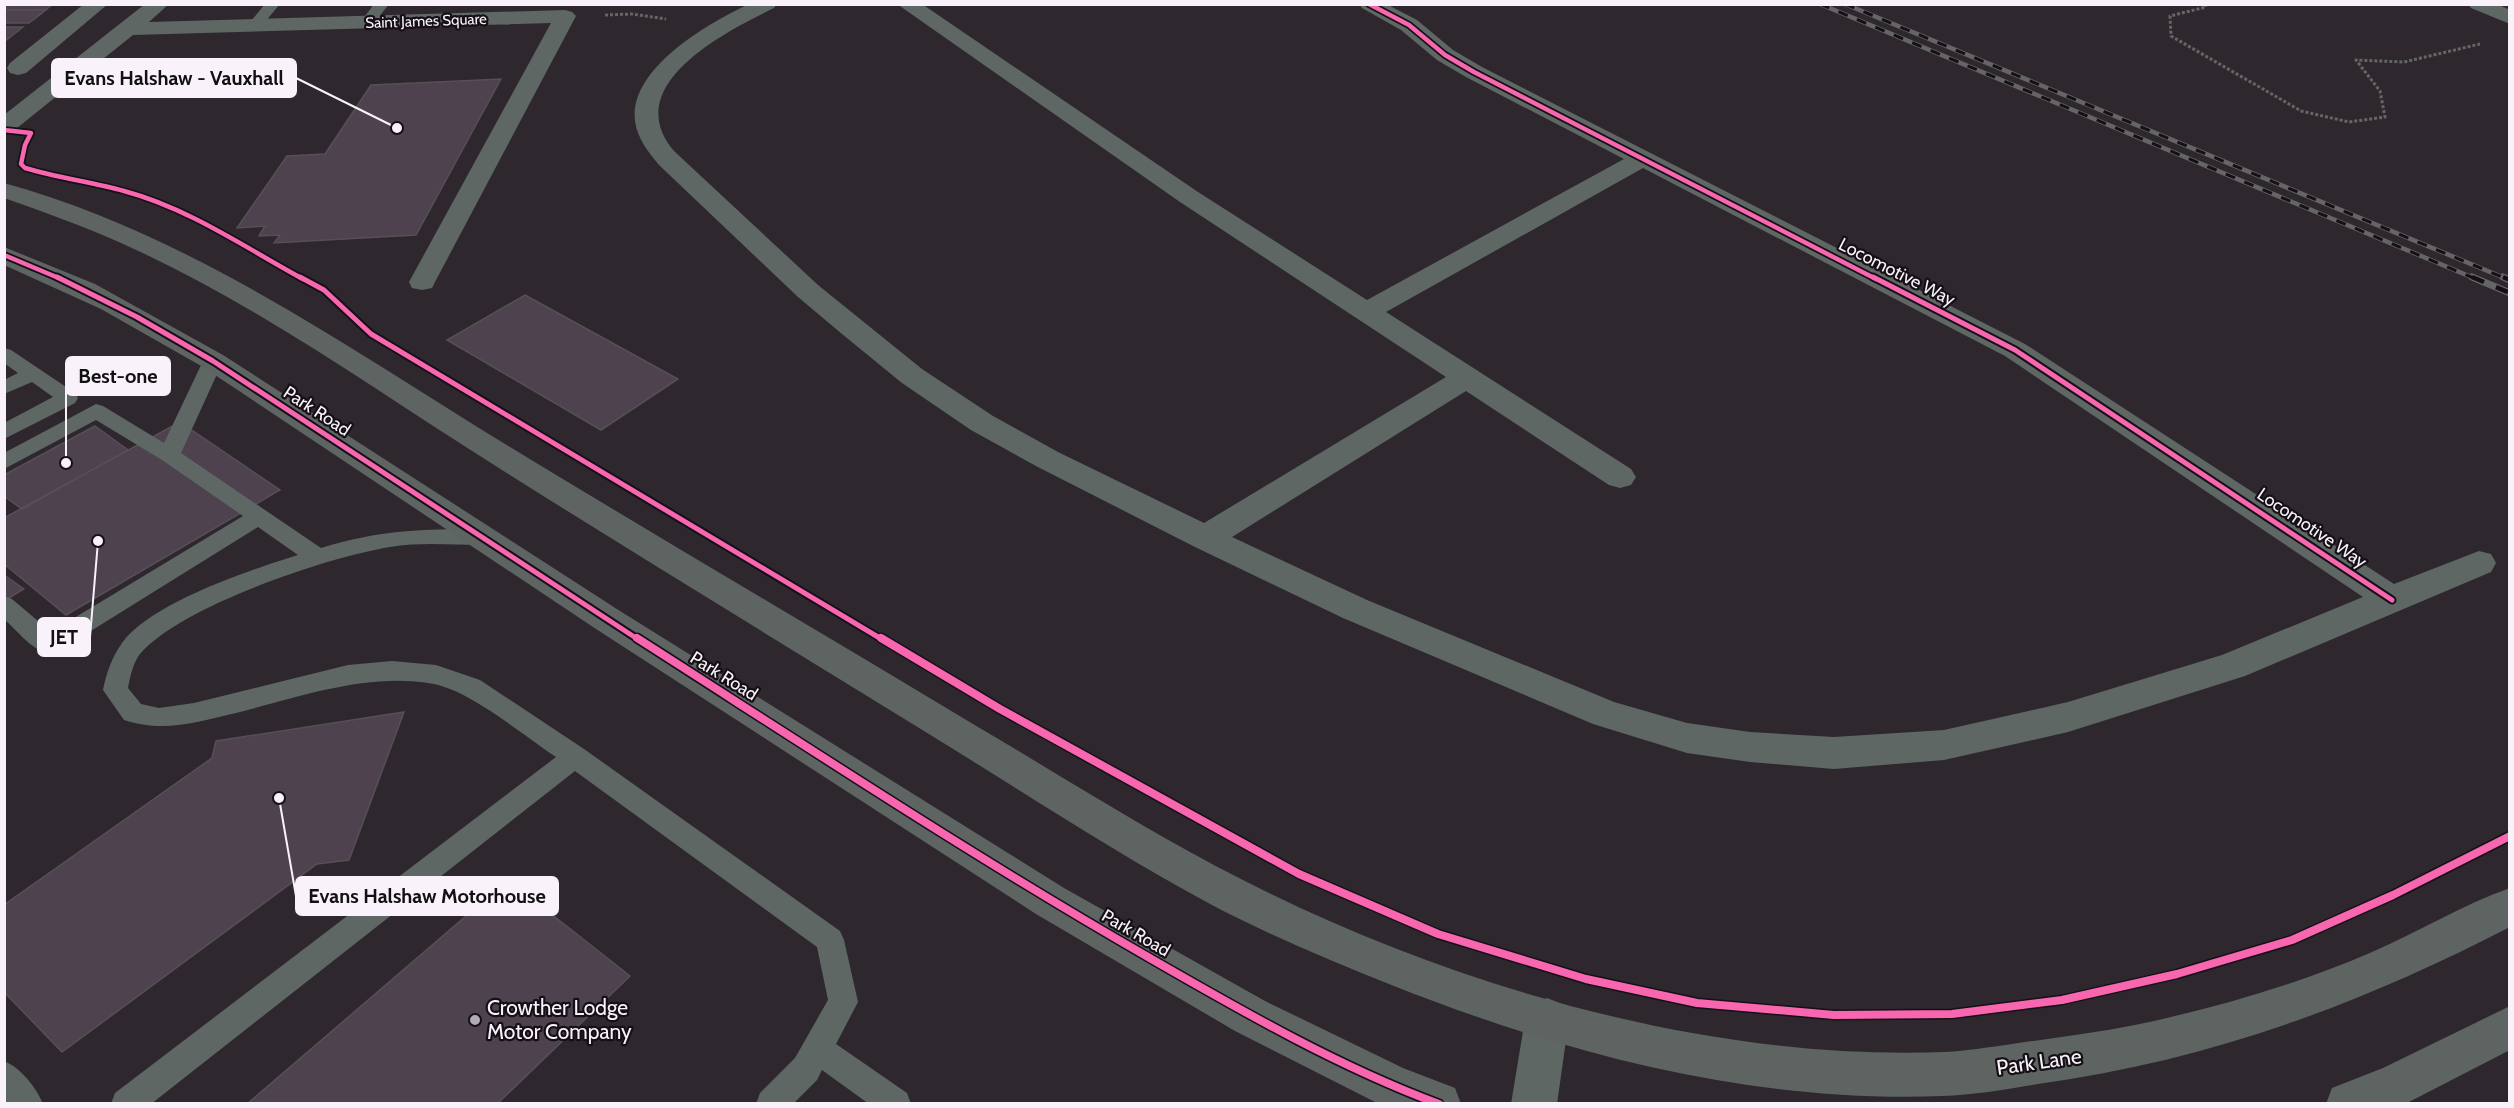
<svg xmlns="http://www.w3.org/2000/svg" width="2514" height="1108" font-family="Cabin,sans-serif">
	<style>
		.building { fill: #4d424e; stroke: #565056; stroke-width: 1.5 }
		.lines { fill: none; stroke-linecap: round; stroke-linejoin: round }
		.path { stroke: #646666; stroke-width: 3; stroke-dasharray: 3 2; stroke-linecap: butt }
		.lane { fill: #5e6764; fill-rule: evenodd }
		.street { fill: #5e6764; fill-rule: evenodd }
		.highway { fill: #5d6462; fill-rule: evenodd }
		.rail-far1-casing { stroke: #656567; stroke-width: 4.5 }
		.rail-casing { stroke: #656567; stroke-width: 7 }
		.rail-far1 { stroke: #151016; stroke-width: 3; stroke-dasharray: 10; stroke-linecap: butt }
		.rail { stroke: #151016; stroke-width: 4.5; stroke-dasharray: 13; stroke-linecap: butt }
		.cycleway-far2-casing { stroke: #151016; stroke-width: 8 }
		.cycleway-far1-casing { stroke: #151016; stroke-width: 9 }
		.cycleway-casing { stroke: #151016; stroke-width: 11 }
		.cycleway-far2 { stroke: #f766af; stroke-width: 4.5 }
		.cycleway-far1 { stroke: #f766af; stroke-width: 5 }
		.cycleway { stroke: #f766af; stroke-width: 8 }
		.poi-dot { fill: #b3abb3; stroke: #151016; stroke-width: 2 }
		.labels { text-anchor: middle; stroke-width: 4.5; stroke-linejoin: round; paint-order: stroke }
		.far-street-label { font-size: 15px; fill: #faf2fb; stroke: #151016 }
		.street-label { font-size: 18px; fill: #faf2fb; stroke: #151016 }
		.near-poi-label { font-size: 21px; fill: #faf2fb; stroke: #151016; text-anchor: start }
		.near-street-label { font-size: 21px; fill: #faf2fb; stroke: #151016 }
		.leader { fill: none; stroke: #faf2fb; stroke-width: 2 }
		.callout-dot { fill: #faf2fb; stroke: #151016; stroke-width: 2 }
		.callout { fill: #faf2fb; stroke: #faf2fb; stroke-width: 2 }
		.callout-label { font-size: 20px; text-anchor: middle; font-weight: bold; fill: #111 }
	</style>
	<rect width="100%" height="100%" fill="#2e282e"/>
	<!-- building -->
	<path class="building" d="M4,4H53L29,23H4Z
		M4,10H46L29,23H4Z
		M4,27H23L4,42Z
		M501,79L416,235L274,243L280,235L259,236L265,226L237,228L287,156L325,154L371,85Z
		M525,295L678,379L601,430L447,340Z
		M180,422L280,490L66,615L4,564V518Z
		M95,426L128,450L22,509L4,496V475Z
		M4,575L24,589L4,601Z
		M404,712L349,860L317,864L62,1052L4,992V905L212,758L216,741Z
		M508,880L630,976L497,1104H247Z"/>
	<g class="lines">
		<!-- path -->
		<path class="path" d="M2205,4L2206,7L2170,16L2171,36L2301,111L2349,122L2385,117L2380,91L2356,60L2404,62L2480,44
			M605,15L632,14L666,19"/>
		<!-- lane -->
		<path class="lane" d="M265,4H280L259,29H249L247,26Z
			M374,4H389L372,26H362L360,23Z
			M4,348L11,350L75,393L78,398L75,403L4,439V423L53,397L32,382L4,394V380L18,373L4,363Z
			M213,355L220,357L223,361L181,453L321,548C380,530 421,529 482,529L490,531L493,537L490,543L482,545C452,545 420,542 390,547C328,557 181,606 140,654C133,663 130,677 128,688L141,704L159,708L194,703L348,665L392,661L436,665L480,680L584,749L840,931L844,940L858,1002L836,1044L907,1093L911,1104H869L822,1070L817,1080L793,1104H756L760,1093L795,1058L828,1000L817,947L575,771L151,1104H111L115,1093L556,757C523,735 472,692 434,684C368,672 300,697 236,713C197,722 164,733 124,720L103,690C106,674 112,657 122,643C151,603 250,570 298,555L258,527L57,652C37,658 19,632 4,619V596L12,599L51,632L243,516L162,460L96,420L4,469V453L96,404L103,406L164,443L203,361L206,357Z
			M4,1061C21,1068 36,1087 43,1104H7L4,1100Z"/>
		<!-- street -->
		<path class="street" d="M84,4H108L26,73L18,75L10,73L7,68L10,63Z
			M145,4H169L149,22L565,10L572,12L576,16L435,282L432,288L422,290L412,288L409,282L551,23L133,35L12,132L4,134V115Z
			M749,4H777L774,8C727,31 618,85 674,151L818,285L922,369L993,416L1058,452L1204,523L1446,377L1180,202L897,4H922L1198,192L1367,300L1624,159L1466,77L1437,60L1401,30L1362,8L1359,4H1386L1417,20L1453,50L1482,67L2025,344L2394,584L2479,551L2491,554L2496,563L2491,572L2245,676L2068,732L1944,760L1834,769L1750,762L1687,753L1593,724L1343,618L1193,546L1036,466L971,430L902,383L842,334L798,297L659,165C649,153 637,138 635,121C629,68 709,23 749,4ZM1643,168L2005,356L2363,597L2222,655L2068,702L1944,730L1834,737L1750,732L1687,723L1614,702L1367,600L1232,537L1466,391L1609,485L1620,488L1631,485L1636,477L1631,469L1386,312Z
			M2468,4H2497L2510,10V24L2471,8Z
			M1547,998L1562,1004L1569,1019L1557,1104H1511L1525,1019L1532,1004Z"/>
		<!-- highway -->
		<path class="highway" d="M4,183C196,236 359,356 528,458C677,548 828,637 978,727C1065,778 1150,833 1241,879C1450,986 1708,1061 1944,1052C1967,1051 1990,1047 2012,1044C2053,1038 2094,1033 2135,1025C2216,1008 2296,985 2372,952C2418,932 2462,905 2510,888V927C2357,1006 2209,1060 2038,1084C2007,1089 1974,1095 1942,1096C1751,1103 1565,1054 1389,984C1329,960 1269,935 1212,905C1122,857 1037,801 950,747C801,655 651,564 502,470C377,392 256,303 121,243C83,226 44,212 4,198Z
			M4,247L95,284L223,355L620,611L1064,888L1265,1001L1403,1068L1455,1088L1461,1104H1379L1235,1031L1036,914L596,629L203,367L101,309L4,265Z
			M2510,1006V1050L2405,1104H2326L2332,1088L2383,1068Z"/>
		<!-- rail-far1 casing -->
		<g class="rail-far1-casing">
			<path id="rail-far1" d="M1820,4L2476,279
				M1845,4L2507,279"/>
		</g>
		<!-- rail casing -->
		<g class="rail-casing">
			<path id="rail" d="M2472,277L2510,293
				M2503,277L2510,280"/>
		</g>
		<!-- rail-far1 -->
		<use href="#rail-far1" class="rail-far1"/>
		<!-- rail -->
		<use href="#rail" class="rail"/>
		<!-- cycleway-far2 casing -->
		<g class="cycleway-far2-casing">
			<path id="cycleway-far2" d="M1369,4L1409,25L1445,55L1474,72L1876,279
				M4,130L31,133L25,145L21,164L25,168C58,178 92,182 124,191C188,208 246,248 303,279
				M4,255L61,279"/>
		</g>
		<!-- cycleway-far1 casing -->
		<g class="cycleway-far1-casing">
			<path id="cycleway-far1" d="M57,277L137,317L213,361L639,640
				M300,277L324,290L371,334L883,640
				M1873,277L2015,350L2392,600"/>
		</g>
		<!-- cycleway casing -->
		<g class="cycleway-casing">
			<path id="cycleway" d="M637,638C806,746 974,857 1148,957C1242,1011 1337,1066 1439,1104
				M881,638L1000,709L1299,874L1438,934L1586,979L1697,1003L1834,1015L1952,1014L2062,1000L2177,974L2292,940L2393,895L2510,836"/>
		</g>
		<!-- cycleway-far2 -->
		<use href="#cycleway-far2" class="cycleway-far2"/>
		<!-- cycleway-far1 -->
		<use href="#cycleway-far1" class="cycleway-far1"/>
		<!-- cycleway -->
		<use href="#cycleway" class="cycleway"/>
	</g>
	<!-- markers -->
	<circle class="poi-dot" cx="475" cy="1020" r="6"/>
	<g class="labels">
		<!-- far-street labels -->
		<g class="far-street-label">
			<text transform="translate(426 21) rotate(-2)" y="5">Saint James Square</text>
		</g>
		<!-- street labels -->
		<g class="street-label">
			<text transform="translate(1897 272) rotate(27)" y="6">Locomotive Way</text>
			<text transform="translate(317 411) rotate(33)" y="6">Park Road</text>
			<text transform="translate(2312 528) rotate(34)" y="6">Locomotive Way</text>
			<text transform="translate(724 676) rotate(32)" y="6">Park Road</text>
			<text transform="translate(1136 933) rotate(30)" y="6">Park Road</text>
		</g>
		<!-- near-poi labels -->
		<g class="near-poi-label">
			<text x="487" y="1015">Crowther Lodge<tspan x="487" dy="24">Motor Company</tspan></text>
		</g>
		<!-- near-street labels -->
		<g class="near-street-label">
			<text transform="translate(2039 1062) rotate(-8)" y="7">Park Lane</text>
		</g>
	</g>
	<!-- callouts -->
	<path class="leader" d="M397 128L296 78M66 463L66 376M98 541L90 637M279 798L296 896"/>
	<g class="callout-dot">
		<circle cx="397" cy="128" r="6"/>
		<circle cx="66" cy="463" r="6"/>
		<circle cx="98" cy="541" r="6"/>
		<circle cx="279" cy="798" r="6"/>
	</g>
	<g class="callout">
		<rect x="52" y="59" width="244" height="38" rx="6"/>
		<rect x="66" y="357" width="104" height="38" rx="6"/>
		<rect x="38" y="618" width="52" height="38" rx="6"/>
		<rect x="296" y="877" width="262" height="38" rx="6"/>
	</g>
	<g class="callout-label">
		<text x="174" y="85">Evans Halshaw - Vauxhall</text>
		<text x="118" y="383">Best-one</text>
		<text x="64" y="644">JET</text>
		<text x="427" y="903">Evans Halshaw Motorhouse</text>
	</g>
	<!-- border -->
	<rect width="2514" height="1108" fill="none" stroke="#faf2fb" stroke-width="12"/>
</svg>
